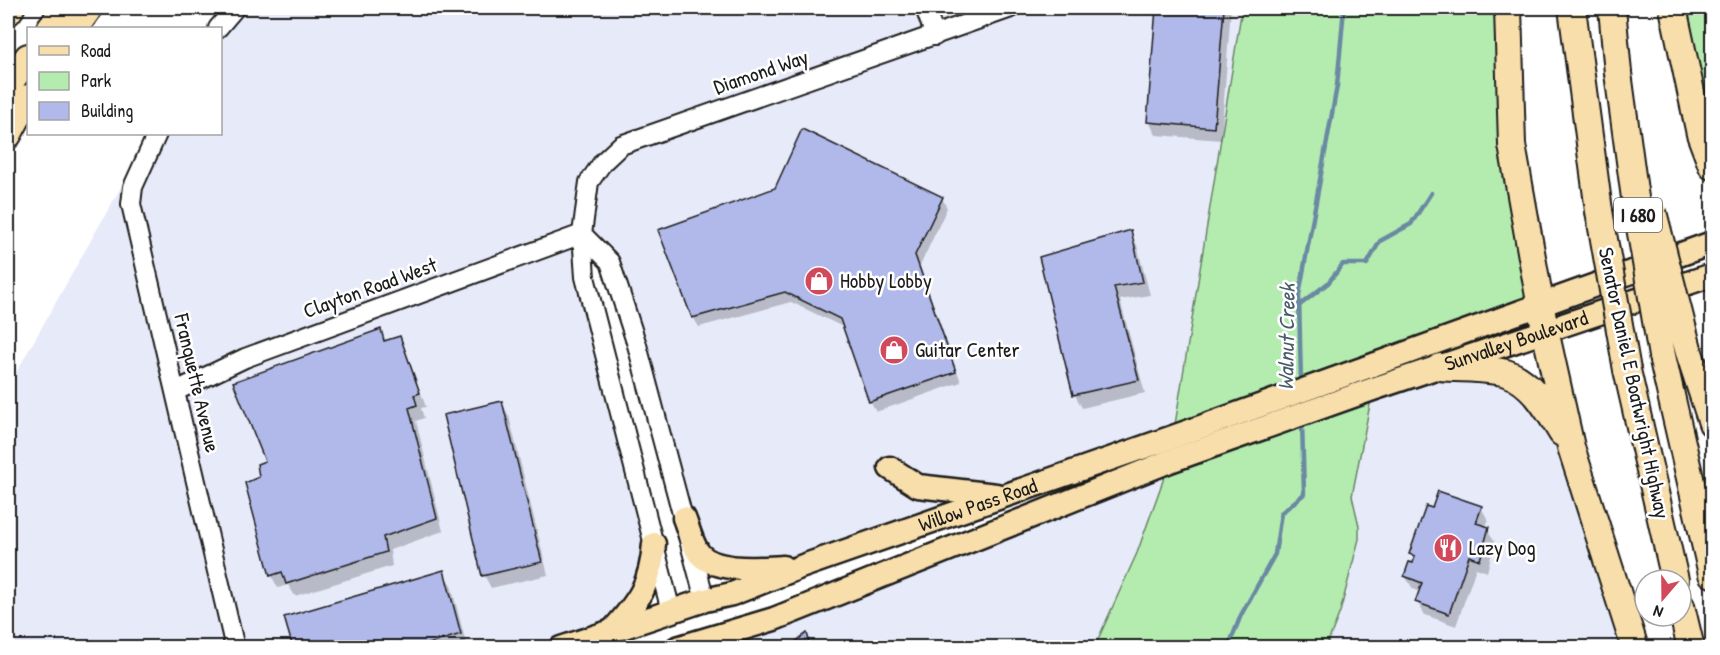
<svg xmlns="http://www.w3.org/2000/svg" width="1720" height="655" font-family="'Patrick Hand',sans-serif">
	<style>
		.built { fill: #e7eaf9 }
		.green { fill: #b4ecb0; stroke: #688466; stroke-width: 1.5 }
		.shadow { fill: #0003 }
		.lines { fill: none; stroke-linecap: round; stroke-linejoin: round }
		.stream { stroke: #6b89a2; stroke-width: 4.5 }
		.building { fill: #b0b9ea; stroke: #1c1c1c; stroke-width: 1.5 }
		.minor-casing { stroke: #1c1c1c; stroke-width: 22 }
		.major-casing { stroke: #1c1c1c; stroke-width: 27 }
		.highway-casing { stroke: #1c1c1c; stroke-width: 30 }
		.minor { stroke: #fff; stroke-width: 18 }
		.major { stroke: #f8deab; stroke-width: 22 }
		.highway { stroke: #f8deab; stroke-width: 26 }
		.highway-bridge-casing { stroke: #1c1c1c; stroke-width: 30; stroke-linecap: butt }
		.highway-bridge { stroke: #f8deab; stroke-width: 26 }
		.labels { text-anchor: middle; stroke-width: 5; stroke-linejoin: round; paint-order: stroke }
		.shield { fill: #fff; stroke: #606060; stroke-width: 1.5 }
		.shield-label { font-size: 20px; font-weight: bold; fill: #1c1c1c }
		.street-label { font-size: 21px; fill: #1c1c1c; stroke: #fff }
		.poi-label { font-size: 21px; fill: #1c1c1c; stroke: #fff; text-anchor: start }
		.water-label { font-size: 22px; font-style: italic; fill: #4a5b6a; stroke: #fff }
	</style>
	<rect width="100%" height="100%" fill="#fff"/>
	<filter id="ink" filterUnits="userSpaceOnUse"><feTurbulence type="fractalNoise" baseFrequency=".0167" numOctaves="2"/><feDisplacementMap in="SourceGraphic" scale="12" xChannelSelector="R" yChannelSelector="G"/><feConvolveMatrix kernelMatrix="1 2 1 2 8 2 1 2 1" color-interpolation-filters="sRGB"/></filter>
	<g filter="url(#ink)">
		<!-- built -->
		<path class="built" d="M235,8H1242L1173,437L803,566L698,552L610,263L582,235L654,544L632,609L561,648H8V387L151,134H220V28Z
			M1440,367L1505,372L1547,408L1635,647L1326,648L1340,612L1352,496L1373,389Z
			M1170,461L1137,553L1094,647L716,648Z"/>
		<!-- green -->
		<path class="green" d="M1242,8H1508L1541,305L1173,437Z
			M1673,8H1712V43L1707,53L1712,78V166Z
			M1373,389L1352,496L1359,526V539L1340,612L1326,647L1094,648L1137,553L1170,461Z"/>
		<!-- shadow -->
		<path class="shadow" d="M1158,8H1231L1221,140L1156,135L1149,122Z
			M942,198L947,208L920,266L961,382L876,412L871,402L845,328L791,302L699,327L693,317Z
			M1130,232L1137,245L1150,295L1120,300L1145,393L1082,408L1075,395L1041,258Z
			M380,330L387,342L399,338L406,351L426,407L421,408L424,418L416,421L443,531L390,550L392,566L295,596L288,585L278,588L271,575L261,477L267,461Z
			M502,403L509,416L548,575L491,588L484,575Z
			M1481,507L1488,520L1486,528L1495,541L1487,572L1476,568L1456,626L1425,615L1417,602L1421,592L1413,589L1405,576L1415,561L1411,554L1433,510Z
			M443,572L451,585L467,647L294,648Z"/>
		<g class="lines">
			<!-- stream -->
			<path class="stream" d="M1300,305L1328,283L1343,264H1367L1380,241L1411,224L1431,193
				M1301,385L1299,295L1337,86L1344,8
				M1228,648L1241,615L1275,554L1281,513L1304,494L1302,421"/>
		</g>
		<!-- building -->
		<path class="building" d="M1156,8H1224L1214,128L1147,122Z
			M802,129L943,197L915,255L956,372L869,402L840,319L785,292L692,318L658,230L775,188Z
			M1131,230L1143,282L1114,287L1139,380L1073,395L1039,257Z
			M381,329L384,341L400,336L420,393L414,395L417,405L409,408L437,518L383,537L386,552L286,584L282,572L270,576L245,483L259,477L257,464L265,461L233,382Z
			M502,401L542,562L482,576L443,415Z
			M1438,491L1482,506L1476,523L1489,527L1480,560L1469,556L1449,614L1415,602L1422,583L1404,576L1409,562L1413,563L1415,556L1409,554L1426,506L1432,508Z
			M444,570L461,634L416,648H293L284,617Z
			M807,633L811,648H787Z"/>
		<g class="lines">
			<!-- minor casing -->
			<g class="minor-casing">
				<path id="minor" d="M925,8L935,36
					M218,28L235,8
					M157,134L133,187L131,204L235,648
					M582,234L610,262L637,345L705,600
					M176,391L245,358L582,234
					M671,611L585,277L582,234L589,182L603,162L621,145L1011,8"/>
			</g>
			<!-- major casing -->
			<g class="major-casing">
				<g id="major">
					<path d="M890,468L918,486L996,495"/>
					<path d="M684,518C688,528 692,543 698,552C713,573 761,568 783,567"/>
					<path d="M613,630C639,601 651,584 654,544"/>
					<path id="s1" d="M561,648L705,600L732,594L803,566L1173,437L1712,243"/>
					<path id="s2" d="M677,648L774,619L1170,461L1373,389L1712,275"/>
				</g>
			</g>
			<!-- highway casing -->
			<g class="highway-casing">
				<path id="highway" d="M1508,8L1512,145L1545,330L1571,447L1635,648
					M1572,8L1599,211
					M1612,8L1618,73
					M1673,8L1700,134L1712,166
					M8,12L11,8
					M50,28L66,8
					M75,28L89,8
					M8,85L28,57
					M8,135L28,98
					M1688,349L1712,423
					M1662,356L1712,574
					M1440,367C1458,369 1490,368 1506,373C1533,382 1548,410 1562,433
					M1627,370L1675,580
					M1681,606L1691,648"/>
			</g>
			<!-- minor -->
			<use href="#minor" class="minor"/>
			<!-- major -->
			<use href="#major" class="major"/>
			<!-- highway -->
			<use href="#highway" class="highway"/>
			<!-- highway-bridge casing -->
			<g class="highway-bridge-casing">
				<path id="highway-bridge" d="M1618,73L1635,198L1662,356
					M1599,211L1627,370
					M1653,212L1688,349"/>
			</g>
			<!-- highway-bridge -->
			<use href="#highway-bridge" class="highway-bridge"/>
		</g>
	</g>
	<!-- icons -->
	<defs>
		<g id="shop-disc" transform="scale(1.5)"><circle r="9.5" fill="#d1495b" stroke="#fff"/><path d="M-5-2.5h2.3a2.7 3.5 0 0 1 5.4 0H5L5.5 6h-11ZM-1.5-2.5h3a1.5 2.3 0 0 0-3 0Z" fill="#fff"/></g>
		<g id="restaurant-disc" transform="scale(1.5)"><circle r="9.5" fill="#d1495b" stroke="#fff"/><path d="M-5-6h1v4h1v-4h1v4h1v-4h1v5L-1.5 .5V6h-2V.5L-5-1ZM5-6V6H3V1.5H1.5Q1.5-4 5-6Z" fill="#fff"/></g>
	</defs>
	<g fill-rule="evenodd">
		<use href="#shop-disc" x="819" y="281"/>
		<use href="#shop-disc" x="894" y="350"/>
		<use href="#restaurant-disc" x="1448" y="548"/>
	</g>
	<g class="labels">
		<!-- shield labels -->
		<rect class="shield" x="1614" y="198" width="48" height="34" rx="4.5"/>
		<g class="shield-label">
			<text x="1638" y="222">I 680</text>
		</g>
		<!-- street labels -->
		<g class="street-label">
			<text transform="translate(761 72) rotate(-19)" y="7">Diamond Way</text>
			<text transform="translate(370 288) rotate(-20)" y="7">Clayton Road West</text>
			<text dy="7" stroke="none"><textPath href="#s2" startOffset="894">Sunvalley Boulevard</textPath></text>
			<text transform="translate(197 383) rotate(77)" y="7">Franquette Avenue</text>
			<text transform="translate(1634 383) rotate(78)" y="7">Senator Daniel E Boatwright Highway</text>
			<text dy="7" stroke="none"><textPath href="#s1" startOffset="441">Willow Pass Road</textPath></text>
		</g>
		<!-- poi labels -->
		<g class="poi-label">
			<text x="840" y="288">Hobby Lobby</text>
			<text x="915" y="357">Guitar Center</text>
			<text x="1469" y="555">Lazy Dog</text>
		</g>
		<!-- water labels -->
		<g class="water-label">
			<text transform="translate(1286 337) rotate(-89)" y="8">Walnut Creek</text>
		</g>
	</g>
	<!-- margin -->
	<rect width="1720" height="655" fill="none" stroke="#fff" stroke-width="30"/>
	<rect x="15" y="15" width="1690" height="625" fill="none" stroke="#1c1c1c" stroke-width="2" filter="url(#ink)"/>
	<!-- legend -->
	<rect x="27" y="27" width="195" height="108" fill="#ffffff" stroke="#a4a4a4" stroke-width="1.5"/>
	<rect x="39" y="46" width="30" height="9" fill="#f8deab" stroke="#a4a4a4" stroke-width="1.5"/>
	<text x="81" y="57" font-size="18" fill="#1c1c1c">Road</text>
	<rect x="39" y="72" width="30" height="18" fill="#b4ecb0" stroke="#a4a4a4" stroke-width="1.5"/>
	<text x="81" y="87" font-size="18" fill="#1c1c1c">Park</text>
	<rect x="39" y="102" width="30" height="18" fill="#b0b9ea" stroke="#a4a4a4" stroke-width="1.5"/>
	<text x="81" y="117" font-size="18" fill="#1c1c1c">Building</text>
	<!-- north arrow -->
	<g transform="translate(1663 598) rotate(200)"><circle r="28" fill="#ffffff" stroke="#a4a4a4" stroke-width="1.5"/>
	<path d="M0-4.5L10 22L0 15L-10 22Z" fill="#d1495b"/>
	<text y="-9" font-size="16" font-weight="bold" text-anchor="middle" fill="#1c1c1c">N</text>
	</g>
</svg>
